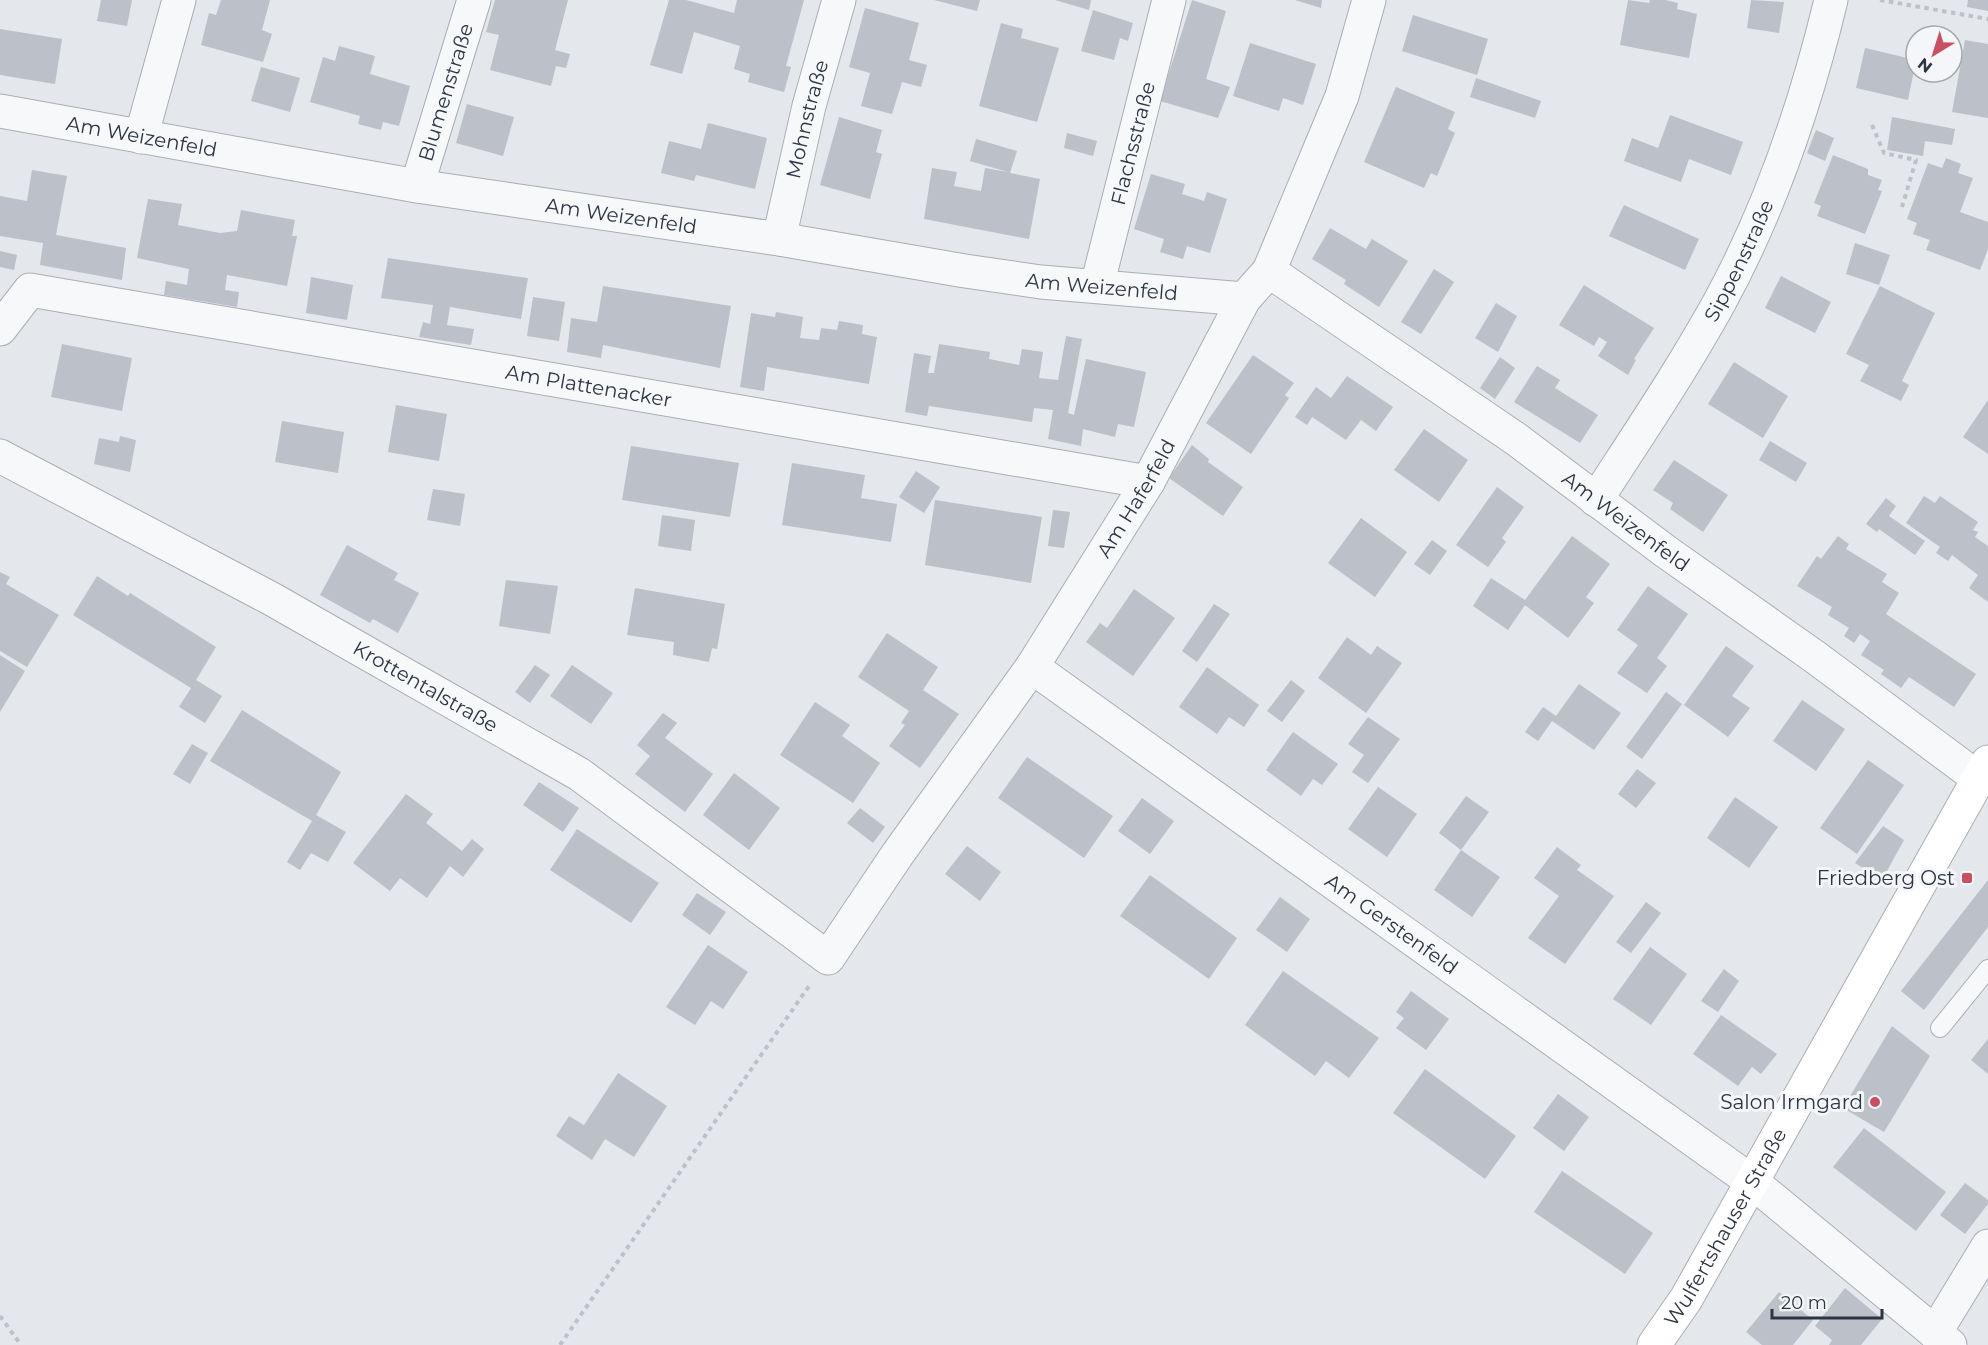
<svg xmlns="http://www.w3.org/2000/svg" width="1988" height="1345" font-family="Montserrat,sans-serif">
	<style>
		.building { fill: #bcc0c8 }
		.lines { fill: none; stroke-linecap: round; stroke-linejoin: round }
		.service-casing { stroke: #a9aeb5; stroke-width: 20 }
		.minor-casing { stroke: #a9aeb5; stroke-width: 35 }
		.secondary-casing { stroke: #a9aeb5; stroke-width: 35 }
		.path { stroke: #bec1c7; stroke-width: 4; stroke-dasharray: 4.5 4.5; stroke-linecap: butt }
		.service { stroke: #f7f8fa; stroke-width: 18 }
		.minor { stroke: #f7f8fa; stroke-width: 33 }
		.secondary { stroke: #fff; stroke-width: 33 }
		.poi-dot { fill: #c95062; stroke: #f4f6f9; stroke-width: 2 }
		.labels { text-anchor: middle; stroke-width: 6; stroke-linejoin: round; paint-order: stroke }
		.street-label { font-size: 20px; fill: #2c3543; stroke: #f4f6f9 }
		.poi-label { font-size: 20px; fill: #2c3543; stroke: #f4f6f9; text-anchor: end }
	</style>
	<rect width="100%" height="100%" fill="#e4e7eb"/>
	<!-- building -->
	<path class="building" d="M101,0H132L127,26L97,21Z
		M221,0H270L262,30L272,34L263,62L201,45L209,13L216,15Z
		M495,0H568L555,50L570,54L566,68L556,66L551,86L490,70L499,35L486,32Z
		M669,0H686L734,13L737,0H804L786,66L791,67L784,92L748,82L750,74L734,69L740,46L694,32L682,74L650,65Z
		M934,0H980L977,11Z
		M1055,0H1091L1089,10Z
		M1192,0L1226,11L1206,79L1230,87L1218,118L1160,101Z
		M1295,0H1322L1321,8Z
		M1628,0L1649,3L1650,0H1665L1678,3L1677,9L1697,14L1689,58L1620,45Z
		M1751,0L1784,2L1779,33L1747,28Z
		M1968,0H1988V11L1967,7Z
		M865,8L919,23L909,60L927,65L921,87L902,82L892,114L861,106L870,73L849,67Z
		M1093,10L1133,23L1128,41L1120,38L1114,60L1081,51Z
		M1413,15L1488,39L1477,75L1402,51Z
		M1001,23L1023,29L1021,38L1059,48L1037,122L979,106Z
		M0,29L62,39L55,84L0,75Z
		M1965,40L1988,44V118L1952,112Z
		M1250,43L1316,64L1303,105L1283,98L1279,111L1233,96Z
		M339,46L375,56L370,74L410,86L399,126L383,122L381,130L358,124L360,116L310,102L323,57L335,61Z
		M1865,48L1916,60L1908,100L1856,88Z
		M261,67L300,78L290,112L251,101Z
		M1476,78L1541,101L1535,118L1470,97Z
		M1396,87L1455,112L1448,129L1455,133L1437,176L1431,173L1424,188L1364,162Z
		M467,104L514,117L503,156L456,143Z
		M1670,115L1743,142L1731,175L1689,159L1681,182L1624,161L1632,138L1658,148Z
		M839,117L882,130L876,152L882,154L870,199L820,185Z
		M1892,117L1955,129L1952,145L1925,141L1923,156L1887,150Z
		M708,123L767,138L755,189L696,175L694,181L661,173L669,141L701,149Z
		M1816,130L1834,138L1825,161L1807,153Z
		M1067,133L1097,141L1093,156L1064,148Z
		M976,139L1017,151L1010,173L1040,179L1029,239L924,219L932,168L957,172L954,186L981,191L985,168L1008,172L970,161Z
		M1833,155L1868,169V175L1882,180L1878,190L1882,191L1865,234L1817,216L1821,206L1814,203Z
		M1946,158L1961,164L1958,173L1973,178L1960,212L1988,222V249L1980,270L1926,250L1930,240L1913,234L1917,223L1907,219L1928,163L1942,168Z
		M32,170L67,176L56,235L126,248L122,280L40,265L43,243L0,236V196L27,201Z
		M1151,174L1185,184L1182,194L1204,201L1207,192L1227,199L1210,253L1187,246L1183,259L1160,252L1164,239L1134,229Z
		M148,199L182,204L178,225L220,233L237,231L241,210L295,220L292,236H297L287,286L227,275L225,290L239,292L237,307L164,295L166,281L187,285L189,269L137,258Z
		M1624,205L1699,239L1685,270L1609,236Z
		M1330,228L1366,249L1372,239L1408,261L1379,307L1344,284L1346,280L1312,259Z
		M1855,243L1890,255L1879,285L1846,274Z
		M0,251L17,255L14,270L0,267Z
		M388,258L528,278L521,319L450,307L447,325L474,329L471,345L419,337L423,322L430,324L433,305L381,298Z
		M1434,269L1454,282L1421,334L1401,322Z
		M1781,276L1831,302L1815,333L1765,308Z
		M311,277L353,285L347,320L306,313Z
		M1584,285L1654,328L1634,359L1636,360L1628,375L1598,356L1607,342L1599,337L1594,346L1559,325Z
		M603,286L731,306L720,368L603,345L601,358L567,352L571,318L597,322Z
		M1880,286L1935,313L1902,381L1909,385L1901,401L1860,381L1869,365L1846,354Z
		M533,297L565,302L559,341L527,336Z
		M1496,303L1517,316L1498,352L1475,338Z
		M776,312L803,317L800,338L819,340L821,328L837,330L839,321L863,325L862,334L877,337L869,384L767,367L764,391L740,387L751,313L775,317Z
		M1066,336L1082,339L1068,413L1074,415L1086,359L1146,372L1134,427L1118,424L1115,437L1083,429L1081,446L1048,439L1053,410L1034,408L1032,422L929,406L927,416L905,412L914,353L931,356L928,373H934L939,344L990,352L989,359L1019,365L1022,349L1043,352L1039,378L1058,380Z
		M62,344L132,358L122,411L51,397Z
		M1253,355L1294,383L1285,395L1289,398L1251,454L1206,423Z
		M1500,357L1515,368L1495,399L1480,388Z
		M1734,362L1788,396L1763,438L1708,404Z
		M1537,366L1560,380L1555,388L1598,415L1580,443L1514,402Z
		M1347,376L1393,407L1376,431L1361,420L1346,440L1312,417L1307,425L1295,417L1316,387L1331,398Z
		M1988,400V454L1963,437Z
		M396,405L447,414L439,461L388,452Z
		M282,421L344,432L338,473L275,462Z
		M1424,429L1468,460L1439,502L1394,470Z
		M120,436L136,440L130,472L94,464L99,438L119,442Z
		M1770,441L1807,463L1796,482L1759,460Z
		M1192,445L1209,459L1208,462L1243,487L1223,516L1169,478Z
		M631,446L739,463L730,517L622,500Z
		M1674,460L1728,495L1703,532L1670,509L1673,503L1653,490Z
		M792,463L865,475L861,498L897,504L891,542L782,525Z
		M916,471L940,487L924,513L899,497Z
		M1497,487L1524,507L1502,538L1506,542L1488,567L1456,545Z
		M433,489L465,494L460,526L427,520Z
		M1924,496L1935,503L1940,496L1978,522L1973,530L1978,532L1975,537L1988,546V602L1969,588L1978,575L1952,555L1948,561L1936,553L1940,547L1906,523Z
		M1886,498L1896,506L1889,516L1925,541L1915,555L1879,529L1877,532L1866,524Z
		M935,500L1042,517L1031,583L925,565Z
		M1053,510L1070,512L1064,548L1048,546Z
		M662,515L695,520L691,551L658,546Z
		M1361,518L1407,552L1375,597L1328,563Z
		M1572,536L1610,564L1586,597L1594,603L1568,638L1525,605L1508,630L1473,606L1491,578L1525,600Z
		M1838,536L1849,544L1846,549L1887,574L1882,582L1899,593L1886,614L1976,674L1954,707L1909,677L1901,688L1881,674L1884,670L1861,655L1870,641L1860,634L1854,643L1844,636L1849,628L1828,615L1832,607L1797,586L1817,556L1821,559Z
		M1432,540L1447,551L1430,575L1414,564Z
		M347,545L398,573L394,580L419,593L398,633L373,619L370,623L320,595Z
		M0,572L10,577L6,584L59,615L27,667L0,651Z
		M97,576L128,596L130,593L216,647L196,680L222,696L205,723L179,707L191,688L73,615Z
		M506,580L558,586L550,634L499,626Z
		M1648,586L1688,614L1657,658L1667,666L1647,693L1617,673L1638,645L1617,630Z
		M635,588L725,604L717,649L712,648L709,662L673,655L674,642L627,635Z
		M1134,589L1175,618L1133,676L1086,642L1100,623L1107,628Z
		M1214,604L1230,614L1197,662L1182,651Z
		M887,633L938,667L923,690L959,714L920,768L889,746L905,725L901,723L909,711L858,677Z
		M1347,637L1371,655L1377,646L1402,663L1366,713L1318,678Z
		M1726,646L1754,666L1732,696L1750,708L1728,737L1684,705Z
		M0,655L25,671L0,712Z
		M535,665L550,675L530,703L515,692Z
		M572,665L613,693L591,724L550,696Z
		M1207,667L1259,705L1244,727L1229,717L1217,734L1179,707Z
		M1291,680L1305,691L1282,722L1267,711Z
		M1579,684L1621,713L1594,750L1552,721L1538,741L1525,732L1543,707L1556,716Z
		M1666,692L1682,704L1642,759L1626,747Z
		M1802,700L1845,729L1816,771L1773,741Z
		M815,702L850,725L842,736L880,763L853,803L780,755Z
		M242,710L341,772L316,815L346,832L328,862L311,853L300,870L287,862L312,821L210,761Z
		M663,713L677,723L665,738L713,774L685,812L635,774L650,756L637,745Z
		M1368,717L1400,739L1368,783L1352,772L1364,755L1348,744Z
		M1293,732L1338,764L1322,785L1313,779L1301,796L1266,770Z
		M192,744L208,753L190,784L173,774Z
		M1027,757L1113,816L1084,858L998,798Z
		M1868,760L1904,785L1857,854L1820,828Z
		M1637,769L1656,783L1636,808L1618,794Z
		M734,773L780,808L749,850L703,815Z
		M539,782L579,808L563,832L523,805Z
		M1378,787L1417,814L1387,857L1348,829Z
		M406,794L433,814L426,823L462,851L472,839L484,849L463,877L450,866L427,898L400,878L390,891L353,863Z
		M1466,796L1489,812L1461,850L1500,877L1472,917L1434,890L1461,850L1439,833Z
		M1735,797L1778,827L1749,868L1707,838Z
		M1142,798L1174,821L1150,854L1118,831Z
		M860,808L885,827L873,843L847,823Z
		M1883,826L1904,840L1882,880L1855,863Z
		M577,829L659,883L631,923L550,870Z
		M967,846L1001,872L980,901L945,874Z
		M1557,847L1581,865L1577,870L1614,896L1565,964L1528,938L1559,896L1534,878Z
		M1150,875L1237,938L1209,979L1120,916Z
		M1988,880V927L1924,1010L1901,991Z
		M697,893L726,912L710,935L682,915Z
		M1280,897L1310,919L1287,952L1256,930Z
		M1646,902L1661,913L1631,953L1616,942Z
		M708,945L748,972L723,1009L711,1001L695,1025L666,1007Z
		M1650,947L1687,974L1651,1025L1613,999Z
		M1724,969L1739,981L1718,1012L1701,1001Z
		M1283,971L1379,1038L1349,1078L1326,1061L1315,1076L1245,1025Z
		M1411,991L1449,1019L1426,1050L1396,1028L1404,1018L1396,1012Z
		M1721,1015L1777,1054L1761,1074L1752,1067L1738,1086L1693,1054Z
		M1892,1026L1930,1056L1884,1132L1843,1108Z
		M1988,1039V1074L1971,1060Z
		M1425,1069L1516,1136L1485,1179L1393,1113Z
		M618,1073L667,1106L634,1157L605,1139L592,1160L556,1136L569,1116L584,1125Z
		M1558,1094L1589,1117L1564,1151L1533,1128Z
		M1864,1128L1946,1192L1916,1231L1833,1167Z
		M1562,1171L1653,1233L1625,1274L1534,1212Z
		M1965,1183L1988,1200V1204L1965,1234L1940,1215Z
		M1845,1288L1882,1319L1861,1345H1829L1832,1340L1815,1326Z
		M1779,1292L1813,1320L1793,1345H1762L1746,1332Z"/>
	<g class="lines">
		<!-- service casing -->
		<g class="service-casing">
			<path id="service" d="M1940,1028L1988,969"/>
		</g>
		<!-- minor casing -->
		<g class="minor-casing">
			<g id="minor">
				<path id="s1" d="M0,111L417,186L779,239L965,271L1041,282L1244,299"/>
				<path d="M141,137L179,0"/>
				<path id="s2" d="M417,186L474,0"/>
				<path id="s3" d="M779,239L809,106L839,0"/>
				<path id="s4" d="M1269,271L1516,439L1665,551L1815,657L1978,778"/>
				<path id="s5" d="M1097,286L1169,0"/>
				<path id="s6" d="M0,329L30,290L1148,482"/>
				<path id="s7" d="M0,456L270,598L579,774L828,958L897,855L1032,667L1148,482L1244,299L1269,271L1342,96L1369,0"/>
				<path id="s8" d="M1596,500C1638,435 1682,370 1719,303C1771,208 1806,104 1831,0"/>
				<path id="s9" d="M1032,667L1751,1181L1950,1345"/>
				<path d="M1935,1333L1988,1246"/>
			</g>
		</g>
		<!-- secondary casing -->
		<g class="secondary-casing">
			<g id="secondary">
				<path id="s10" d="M1654,1345L1686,1299L1988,762"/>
			</g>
		</g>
		<!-- path -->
		<path class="path" d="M1880,0L1988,19
			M1872,125L1884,153L1916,160L1902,207
			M0,1316L21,1345
			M560,1345L809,986"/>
		<!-- service -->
		<use href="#service" class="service"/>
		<!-- minor -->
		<use href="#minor" class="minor"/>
		<!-- secondary -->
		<use href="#secondary" class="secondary"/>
	</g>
	<!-- markers -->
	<g class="poi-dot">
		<rect x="1961" y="872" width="12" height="12" rx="3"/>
		<circle cx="1875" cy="1102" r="6"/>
	</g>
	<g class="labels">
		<!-- street labels -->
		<g class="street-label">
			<text dy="7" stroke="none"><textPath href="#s2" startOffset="98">Blumenstraße</textPath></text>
			<text dy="7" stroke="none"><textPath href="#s3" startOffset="123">Mohnstraße</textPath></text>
			<text dy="7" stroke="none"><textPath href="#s1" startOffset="144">Am Weizenfeld</textPath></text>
			<text dy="7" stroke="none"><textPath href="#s5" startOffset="147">Flachsstraße</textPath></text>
			<text dy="7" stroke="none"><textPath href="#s1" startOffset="630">Am Weizenfeld</textPath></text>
			<text dy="7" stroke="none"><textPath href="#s8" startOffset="279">Sippenstraße</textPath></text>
			<text dy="7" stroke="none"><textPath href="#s1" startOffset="1116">Am Weizenfeld</textPath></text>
			<text dy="7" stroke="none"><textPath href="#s6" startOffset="616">Am Plattenacker</textPath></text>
			<text dy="7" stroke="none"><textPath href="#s7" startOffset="1524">Am Haferfeld</textPath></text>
			<text dy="7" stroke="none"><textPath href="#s4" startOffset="436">Am Weizenfeld</textPath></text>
			<text dy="7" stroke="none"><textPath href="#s7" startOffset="484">Krottentalstraße</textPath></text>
			<text dy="7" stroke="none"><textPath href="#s9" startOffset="442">Am Gerstenfeld</textPath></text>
			<text dy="7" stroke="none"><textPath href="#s10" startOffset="138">Wulfertshauser Straße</textPath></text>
		</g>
		<!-- poi labels -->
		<g class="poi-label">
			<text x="1955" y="885">Friedberg Ost</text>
			<text x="1863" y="1109">Salon Irmgard</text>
		</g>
	</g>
	<!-- north arrow -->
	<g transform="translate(1934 54) rotate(218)"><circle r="28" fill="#f4f6f9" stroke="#a4a9b0" stroke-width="1.5"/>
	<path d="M0-4.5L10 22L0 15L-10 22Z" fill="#c95062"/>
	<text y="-9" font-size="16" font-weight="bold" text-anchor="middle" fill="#2c3543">N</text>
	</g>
	<!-- scale -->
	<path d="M1772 1309v9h110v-9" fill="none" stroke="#2c3543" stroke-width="3"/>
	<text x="1781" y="1309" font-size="18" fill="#2c3543" stroke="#f4f6f9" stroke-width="4.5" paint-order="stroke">20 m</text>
</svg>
